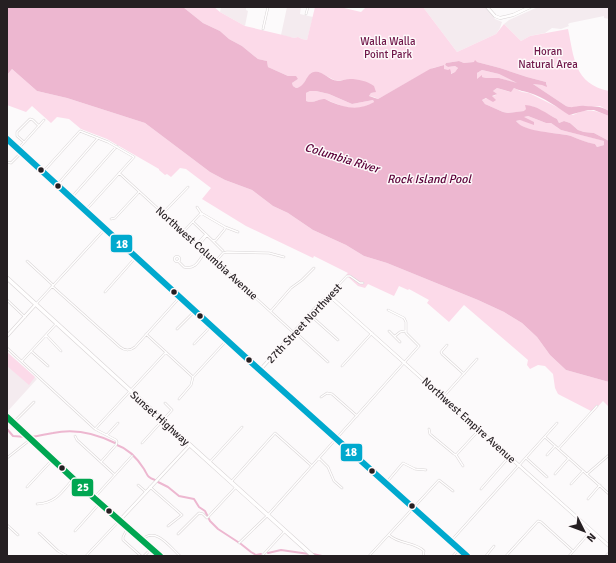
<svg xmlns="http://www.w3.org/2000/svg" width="616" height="563" font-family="Signika,sans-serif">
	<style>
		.built { fill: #f4ebef }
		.green { fill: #fcdae9 }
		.water { fill: #edb7d0; fill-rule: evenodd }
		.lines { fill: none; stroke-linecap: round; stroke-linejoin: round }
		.canal { stroke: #edb7d0; stroke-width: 2 }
		.street-casing { stroke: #d8d4d5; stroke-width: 2.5 }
		.secondary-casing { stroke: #d8d4d5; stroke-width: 3.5 }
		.highway-casing { stroke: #d8d4d5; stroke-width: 4.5 }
		.street { stroke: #fffefe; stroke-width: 1.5 }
		.secondary { stroke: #fffefe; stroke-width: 2.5 }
		.highway { stroke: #fffefe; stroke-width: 3.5 }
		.bus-1-casing { stroke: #fdf9fa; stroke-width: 9 }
		.bus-2-casing { stroke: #fdf9fa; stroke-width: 9 }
		.bus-1 { stroke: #00a9ce; stroke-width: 6 }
		.bus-2 { stroke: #00a651; stroke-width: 6 }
		.bus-dot { fill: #251f22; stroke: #fdf9fa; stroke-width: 1.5 }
		.labels { text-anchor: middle; stroke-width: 3; stroke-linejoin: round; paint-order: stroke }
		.park-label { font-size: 11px; fill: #6f1749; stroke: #fdf9fa }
		.street-label { font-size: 11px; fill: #251f22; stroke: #fdf9fa }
		.water-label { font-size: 12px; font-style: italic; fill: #5b0038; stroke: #fdf9fa }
		.line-badge { stroke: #fdf9fa; stroke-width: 1.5 }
		.badge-label { font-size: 11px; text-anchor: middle; font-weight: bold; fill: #fff }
	</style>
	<rect width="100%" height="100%" fill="#fcfafb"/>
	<!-- built -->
	<path class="built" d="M221,7H246V10L248,11L245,26L220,12Z
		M287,7H301L300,14L313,17L307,40L302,39L298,37L294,38L281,35Z
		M423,7H486L495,19L502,22L500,28L496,34L457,52Z
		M538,7H609V19L604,18V16L570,23L568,24L569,26L561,29L552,28L545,33L530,36L521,41L504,24L509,20Z
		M7,352L37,379L7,412Z"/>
	<!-- green -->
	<path class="green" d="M183,7H214L220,12L245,26L287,36L294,38L298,37L302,39L307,40L315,7H340L361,12L366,7H423L457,52L496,34L504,24L521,41L530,36L568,29C574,57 574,84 609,91V111L600,106L571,108L566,106L533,84L547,85L546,82L527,77L500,68L477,62L464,63L459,61L446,63L445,65L448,67L455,66L458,68L455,72L450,74L448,70H444V65L433,68L378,99L374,97L369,96L371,93L375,92L351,79L336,81L319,72L311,73L301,87L296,88L293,86L292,83L298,79L288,76L268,67L267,61L258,59L242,46L229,39L220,31L203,23Z
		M12,69L37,91L67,98L145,123L210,172L225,180L252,190L273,206L288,213L313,230L346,245L364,256L387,263L478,300L504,312L522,323L537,337L550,355L566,370L609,382V407L603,401L593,412L558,394L555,388L553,374L545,366L538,365L530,369L527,365L528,360L464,305L449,322L427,303L429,300L409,289L408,290L399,286L394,296L368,284L365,288L358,286L346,275L348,273L314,256L313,258L246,226L202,199L211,188L186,169L180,168L171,177L167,174L165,175L159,170V169L107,139L81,129L69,119L57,117L51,123L32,106L26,112L7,105V75Z
		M482,70L499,74L519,84L499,78H486L482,77L477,80V73Z
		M497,88L510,92L514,88L522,92L529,93L573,115C587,108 594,110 609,116V141L594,133L584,132L578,130L570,123L564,121L559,123L557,119L532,106L526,109L525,111L508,113L503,112L485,104L482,100L496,95L493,91Z
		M310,91H316L329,94L352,104L373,100L374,102C358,111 350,109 334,103C331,102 328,100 325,99C318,98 315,104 306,101V93Z
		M528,116L546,123H551L561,130L605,141L604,145L597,147L595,144C586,143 579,139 571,136C556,132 526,134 516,121L520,120L527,121L523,117Z
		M7,352L35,377L29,385L7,366Z"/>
	<!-- water -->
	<path class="water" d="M7,7H183L203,23L220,31L229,39L242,46L258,59L267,61L268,67L288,76H296L298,79L292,83L293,86L296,88C306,87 306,73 314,72C322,70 329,80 337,81C341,81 346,79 350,79C358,79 367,81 374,86L376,92L371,93L369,96L378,99L430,69L444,65V69L448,70L450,69L451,72V74L455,72L458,68L455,66L448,67L445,65L446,63L459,61L464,63L474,62L475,60L477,62L500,68L527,77L546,82L547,87L542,85L533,84L566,106C573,109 577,105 585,106C595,107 598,105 609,111V116L594,110H588L569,115C557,107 543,97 530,93C524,91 520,91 514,88L511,92L497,88L493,91L497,94L492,96L496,100L493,102L486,98L482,100L485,104L503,112L508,113L524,111L526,109L525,105C536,105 547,114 557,119L559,123L564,121L570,123L578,130L584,132L594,133L609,141V382L566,370L550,355L537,337L522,323L504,312L478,300L387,263L364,256L346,245L313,230L288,213L273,206L252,190L225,180L210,172L145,123L67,98L37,91L12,69L7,75ZM482,70L499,74L517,83L499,78H486L482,77V75L477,79V73ZM310,91H316L329,94L352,104L373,100L374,102C359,111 346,108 331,102C329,101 327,100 325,99C318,98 315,104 306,101V93ZM528,116L546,123H551L561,130L604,141V145L597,147L595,144C587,143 579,139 571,136C557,132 525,133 516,121L520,120L534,125V122L524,117Z"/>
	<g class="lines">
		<!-- canal -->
		<path class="canal" d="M7,429L13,436L26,437
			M31,437C39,436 46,434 53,433C75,428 95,433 115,443
			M117,445C129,449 137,458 144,469C148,476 147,477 155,480
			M158,482L168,487L179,496L194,499L199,507L205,511L210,521L218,529L241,544L251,552L256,555L261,554
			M268,553L281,550L309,554
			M313,554L322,556"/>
		<!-- street casing -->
		<g class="street-casing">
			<path id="street" d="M306,14L308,7
				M263,29L268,7
				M24,142L17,136V132L30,119L33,120L39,126
				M18,149L44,120
				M7,162L11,163L22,152
				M43,172L80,131L108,142L134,157L85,211
				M119,173L294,333
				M57,185L98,138
				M71,198L117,146
				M197,207L201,213
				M163,213L188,187
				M111,219L115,218L139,192
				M225,227L238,232
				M184,231L201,213L225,227V229L216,240L213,241L193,222
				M213,241L223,251
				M198,243L206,234
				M199,245L207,235
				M174.5 259a2.5 2.5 0 1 1 5 0a2.5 2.5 0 1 1-5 0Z
				M27,261L53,285
				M178,261L184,267C197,270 199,259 206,251
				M216,261L223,253L227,252L269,253L284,257
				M52,286L120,347C125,351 130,351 135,347L180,297
				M105,292L136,257
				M327,297L347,276H350L360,283H363
				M7,300L25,317
				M36,304L105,229
				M271,311L291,288L302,280L314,268
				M310,315L338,340
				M177,329L195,311
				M389,331L400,342
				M295,332L328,362
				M146,334L193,377
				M46,335L61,351
				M395,336L400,332L405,331
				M194,344L211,326
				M447,345L441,352L442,354L464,374
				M7,348L95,429L116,440L117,442L116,445L101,462
				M31,351L48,366
				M22,361L56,324
				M342,366L372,333
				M193,377L227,340
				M321,397L327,393L332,394L357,416
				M443,397L477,359
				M179,399L191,385L193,377
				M13,423L34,402
				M95,429L166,352
				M429,429L430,434L454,454L456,455L480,429
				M107,435L118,423
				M75,436L77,440L115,475
				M545,437L609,494
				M142,443L172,410L165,403
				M559,448L597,406
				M456,455L463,466
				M547,455L555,446
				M7,458L31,439
				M319,458L328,467L334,481L342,488
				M526,458L547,477
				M209,463L242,427
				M555,474L569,458
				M587,474L609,455
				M231,482L275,433L312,466
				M386,483L403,463L415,469L426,470
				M571,484L583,471
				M138,485L146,492
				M27,487L52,460
				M150,487L182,515L168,526
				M481,489L509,457
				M94,498L132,456
				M588,499L600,485
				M37,504C56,503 62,492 73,479
				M7,525L18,535
				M128,527L123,537V540L141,556
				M75,531L100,503
				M39,533L58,551L67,556
				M178,534L199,513L203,514L207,518L208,517L236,487
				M389,535C400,545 414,541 424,551L423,556
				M143,539C156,527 170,547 180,556
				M451,541L557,423
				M239,543L268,515L419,346L406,333V322L404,318L388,310
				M86,556L119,521
				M144,556L152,548
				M262,556L285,531
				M369,556L439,480L453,491
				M453,556L459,549
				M486,556L494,546
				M506,556L538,521L541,522L573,551
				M569,556L591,531
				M606,556L609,553"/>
		</g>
		<!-- secondary casing -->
		<g class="secondary-casing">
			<path id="secondary" d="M487,7L495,16L500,18L513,15L530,7
				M7,139L253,364L467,556
				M7,336L36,304
				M260,370L321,302L326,298L333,299L609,546
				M7,417L94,498L160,556
				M120,520L190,445"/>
		</g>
		<!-- highway casing -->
		<g class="highway-casing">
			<path id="highway" d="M7,278L190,445L313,556"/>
		</g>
		<!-- street -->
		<use href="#street" class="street"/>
		<!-- secondary -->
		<use href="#secondary" class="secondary"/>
		<!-- highway -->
		<use href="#highway" class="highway"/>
		<!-- bus-1 casing -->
		<g class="bus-1-casing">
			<path id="bus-1" d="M7,139L253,364L467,556"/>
		</g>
		<!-- bus-2 casing -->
		<g class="bus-2-casing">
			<path id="bus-2" d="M7,417L94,498L160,556"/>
		</g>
		<!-- bus-1 -->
		<use href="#bus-1" class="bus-1"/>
		<!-- bus-2 -->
		<use href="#bus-2" class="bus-2"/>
	</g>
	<!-- markers -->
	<g class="bus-dot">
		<circle cx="41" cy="170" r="3.5"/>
		<circle cx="58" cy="186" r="3.5"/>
		<circle cx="174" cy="292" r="3.5"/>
		<circle cx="200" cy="316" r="3.5"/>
		<circle cx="249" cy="360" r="3.5"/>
		<circle cx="62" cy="468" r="3.5"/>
		<circle cx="372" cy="471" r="3.5"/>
		<circle cx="412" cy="506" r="3.5"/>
		<circle cx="109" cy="511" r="3.5"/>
	</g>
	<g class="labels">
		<!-- park labels -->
		<g class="park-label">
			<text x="388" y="45">Walla Walla<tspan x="388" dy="13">Point Park</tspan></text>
			<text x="548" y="55">Horan<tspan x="548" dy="13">Natural Area</tspan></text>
		</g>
		<!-- street labels -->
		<g class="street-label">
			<text transform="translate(207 253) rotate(42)" y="4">Northwest Columbia Avenue</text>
			<text transform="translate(304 323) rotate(-47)" y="4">27th Street Northwest</text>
			<text transform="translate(160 418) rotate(42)" y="4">Sunset Highway</text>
			<text transform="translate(469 420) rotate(42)" y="4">Northwest Empire Avenue</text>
		</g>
		<!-- water labels -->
		<g class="water-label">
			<text transform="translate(342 158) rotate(17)" y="4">Columbia River</text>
			<text x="429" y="183">Rock Island Pool</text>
		</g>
	</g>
	<g class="line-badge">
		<rect x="110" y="234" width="23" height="19" rx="4" fill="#00a9ce"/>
		<rect x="340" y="443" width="23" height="19" rx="4" fill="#00a9ce"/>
		<rect x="71" y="478" width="23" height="19" rx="4" fill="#00a651"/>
	</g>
	<g class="badge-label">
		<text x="122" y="248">18</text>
		<text x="351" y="456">18</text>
		<text x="83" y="491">25</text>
	</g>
	<!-- border -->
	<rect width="616" height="563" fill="none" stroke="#251f22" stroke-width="16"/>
	<!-- north arrow -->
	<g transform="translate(584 531) rotate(132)" stroke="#fdf9fa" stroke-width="3" paint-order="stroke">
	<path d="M0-3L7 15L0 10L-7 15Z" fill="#251f22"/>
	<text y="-6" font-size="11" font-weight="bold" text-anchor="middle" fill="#251f22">N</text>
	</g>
</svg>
